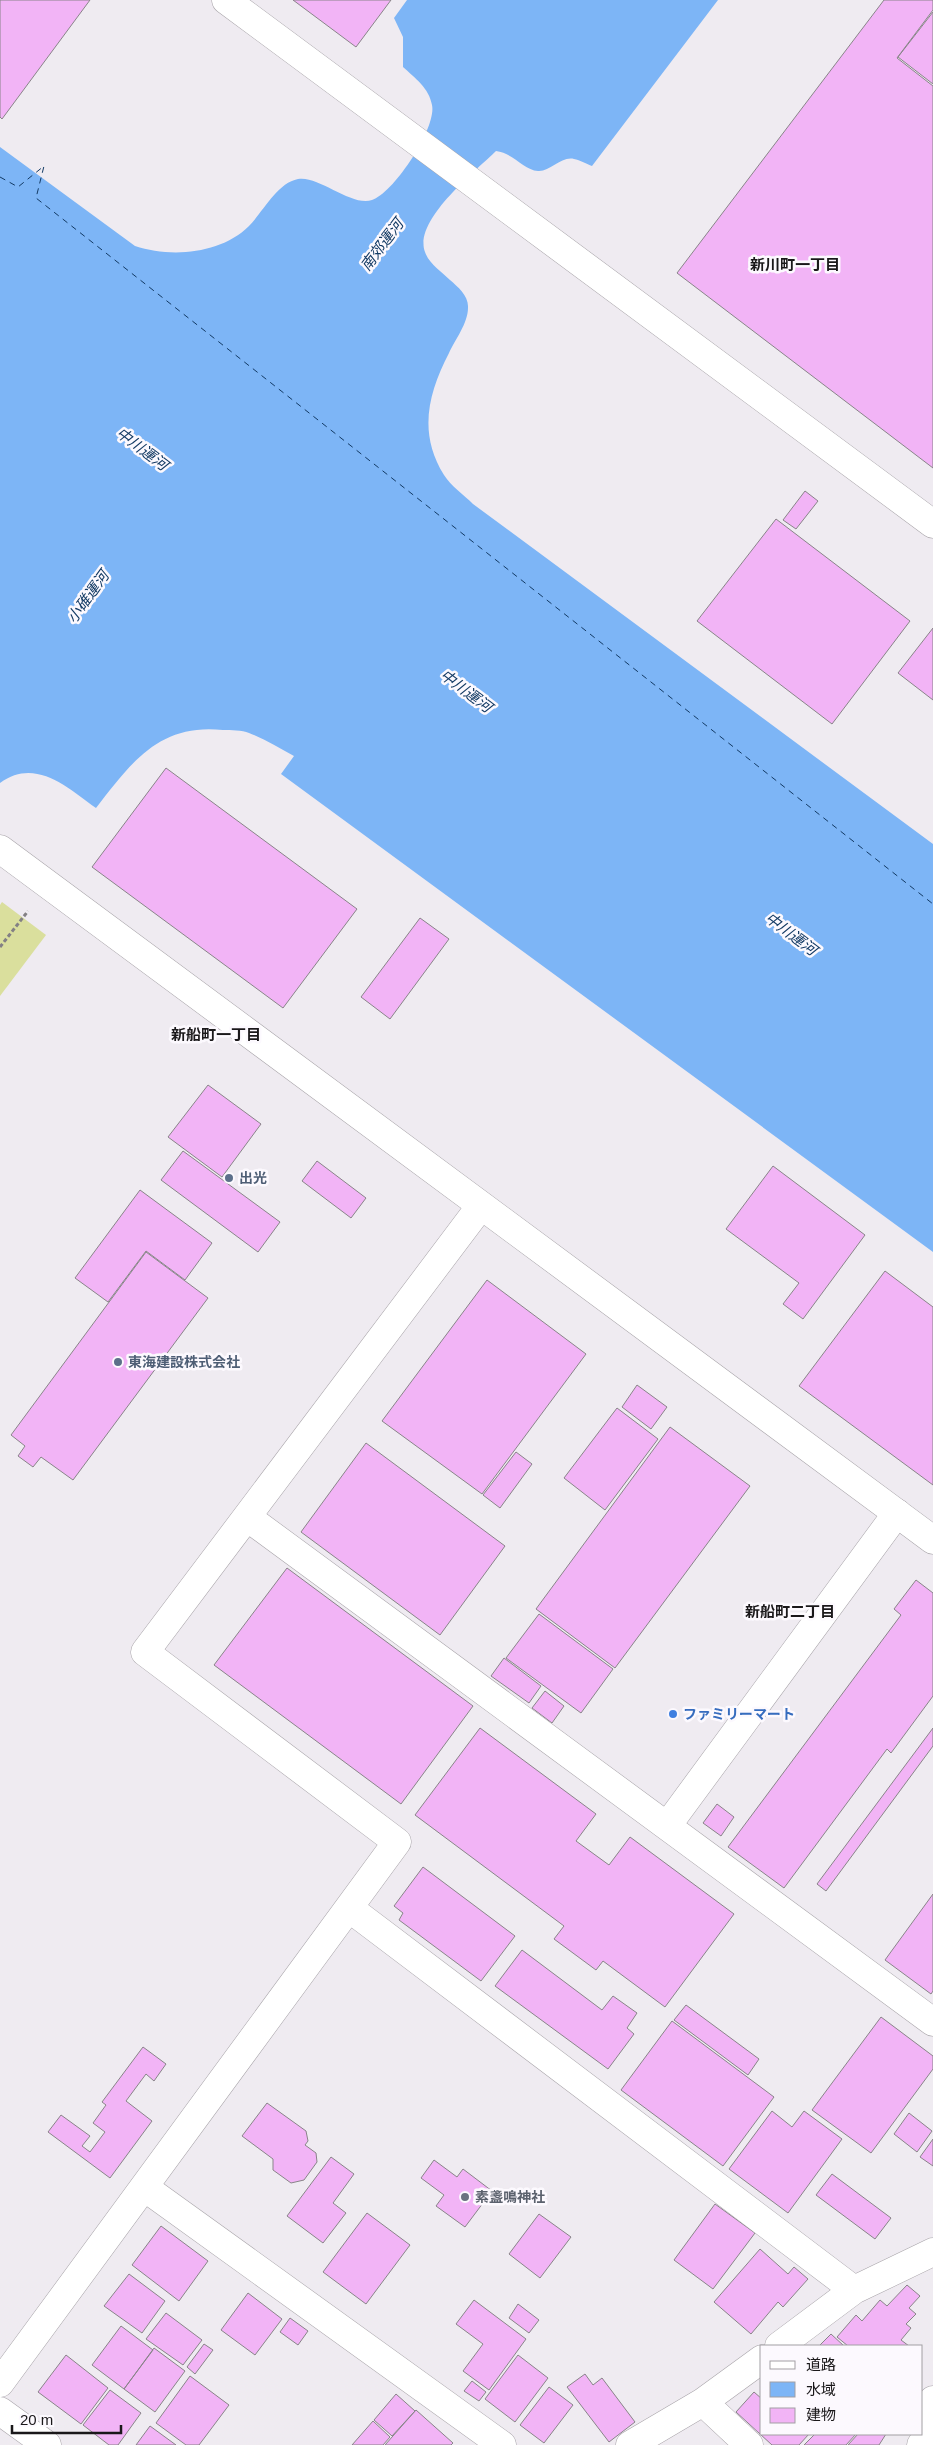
<svg xmlns="http://www.w3.org/2000/svg" width="933" height="2445" font-family="Arial,'Noto Sans JP',sans-serif">
	<style>
		.green { fill: #dadf9d }
		.water { fill: #7db5f6 }
		.lines { fill: none; stroke-linecap: round; stroke-linejoin: round }
		.ferry { stroke: #133a64; stroke-width: 1; stroke-dasharray: 6 5; stroke-linecap: butt }
		.building { fill: #f2b4f6; stroke: #898489 }
		.minor-casing { stroke: #a8a4a9; stroke-width: 29 }
		.tertiary-casing { stroke: #a8a4a9; stroke-width: 29 }
		.path { stroke: #838084; stroke-width: 3; stroke-dasharray: 4 2.5; stroke-linecap: butt }
		.minor { stroke: #fff; stroke-width: 28 }
		.tertiary { stroke: #fff; stroke-width: 28 }
		.service-dot { fill: #5c6f8a; stroke: #fcf9fe; stroke-width: 2 }
		.shop-dot { fill: #3f7fe0; stroke: #fcf9fe; stroke-width: 2 }
		.worship-dot { fill: #6b7280; stroke: #fcf9fe; stroke-width: 2 }
		.labels { text-anchor: middle; stroke-width: 5; stroke-linejoin: round; paint-order: stroke }
		.service-label { font-size: 14px; font-weight: bold; fill: #4e5e75; stroke: #fcf9fe; text-anchor: start }
		.shop-label { font-size: 14px; font-weight: bold; fill: #366cbe; stroke: #fcf9fe; text-anchor: start }
		.worship-label { font-size: 14px; font-weight: bold; fill: #5b616d; stroke: #fcf9fe; text-anchor: start }
		.water-label { font-size: 15px; font-style: italic; fill: #133a64; stroke: #fcf9fe }
		.neighbourhood-label { font-size: 15px; font-weight: bold; fill: #1a181a; stroke: #fcf9fe }
	</style>
	<rect width="100%" height="100%" fill="#efebf1"/>
	<!-- green -->
	<path class="green" d="M2,902L46,935L0,996V905Z"/>
	<!-- water -->
	<path class="water" d="M407,0H718L592,166C587,164 580,160 574,159C561,156 550,172 538,171C524,170 513,153 496,151C476,171 413,220 425,252C429,264 442,272 450,280C458,287 469,296 468,308C468,323 455,340 449,353C428,394 418,433 444,475C451,486 464,495 473,504L933,844V1252L281,774L294,756C279,748 265,739 249,733C242,730 231,730 223,730C159,723 131,763 96,808C67,787 35,757 0,783V147L135,246C171,258 221,254 249,226C263,212 277,183 298,179C318,175 352,207 372,200C394,193 437,127 432,105C429,88 415,78 403,67V37L394,18Z"/>
	<g class="lines">
		<!-- ferry -->
		<path class="ferry" d="M0,177L18,187L44,166L36,198L933,904"/>
	</g>
	<!-- building -->
	<path class="building" d="M0,0H90L2,119L0,117Z
		M293,0H391L356,47Z
		M884,0H933V10L897,58L933,86V468L677,273Z
		M933,12V84L898,57Z
		M805,491L818,501L796,529L783,520Z
		M776,519L910,621L832,724L697,621Z
		M933,628V700L898,673Z
		M166,768L357,909L283,1008L92,867Z
		M420,918L449,939L390,1019L361,997Z
		M208,1085L261,1124L222,1177L168,1137Z
		M183,1151L280,1222L258,1252L161,1180Z
		M317,1161L366,1198L351,1218L302,1181Z
		M773,1166L865,1235L803,1319L783,1304L799,1283L726,1229Z
		M140,1190L212,1243L185,1280L146,1251L108,1302L75,1278Z
		M146,1252L208,1298L73,1480L41,1457L33,1467L18,1456L25,1446L11,1435Z
		M885,1271L933,1307V1485L799,1386Z
		M487,1280L586,1354L482,1494L382,1421Z
		M637,1385L667,1407L651,1429L622,1407Z
		M617,1408L658,1439L605,1510L564,1478Z
		M670,1427L750,1486L615,1668L536,1609Z
		M366,1443L505,1546L440,1635L301,1532Z
		M516,1452L532,1464L500,1508L483,1495Z
		M287,1568L473,1706L401,1804L214,1665Z
		M916,1580L933,1593V1696L891,1753L887,1749L784,1888L728,1847L901,1615L894,1609Z
		M539,1614L613,1669L581,1713L506,1658Z
		M504,1658L541,1686L529,1703L491,1676Z
		M545,1691L564,1706L552,1723L532,1708Z
		M480,1728L596,1814L576,1841L609,1865L630,1837L734,1914L665,2007L603,1961L596,1970L554,1939L564,1926L415,1815Z
		M933,1728V1746L826,1891L817,1884Z
		M717,1804L734,1817L721,1836L703,1823Z
		M423,1867L515,1936L481,1981L399,1920L403,1913L394,1906Z
		M933,1894V1991L931,1994L885,1960Z
		M522,1950L602,2010L613,1996L637,2013L627,2028L634,2034L608,2069L495,1986Z
		M686,2005L759,2059L748,2075L674,2020Z
		M881,2017L933,2056V2069L871,2153L812,2110Z
		M672,2021L774,2097L723,2166L621,2090Z
		M143,2047L166,2064L154,2081L146,2074L126,2101L152,2121L110,2178L48,2132L61,2115L90,2136L82,2146L90,2152L105,2132L93,2123L106,2105L102,2102Z
		M267,2103L306,2131L308,2141L305,2145L316,2153L317,2162L304,2180L291,2183L273,2170V2159L242,2136Z
		M772,2111L792,2127L804,2111L842,2139L788,2213L729,2169Z
		M909,2113L932,2131L917,2152L894,2134Z
		M933,2139V2166L920,2157Z
		M331,2157L354,2174L333,2203L346,2213L323,2243L287,2216Z
		M434,2160L457,2177L463,2169L492,2191L465,2227L436,2206L444,2195L421,2178Z
		M832,2174L891,2218L875,2239L816,2195Z
		M715,2204L755,2233L713,2289L674,2260Z
		M367,2213L410,2245L366,2304L323,2272Z
		M539,2214L571,2237L540,2278L509,2254Z
		M161,2226L208,2261L179,2301L132,2265Z
		M760,2249L788,2274L794,2267L808,2279L783,2307L778,2302L751,2334L714,2302Z
		M129,2274L165,2301L142,2333L104,2306Z
		M907,2285L920,2296L909,2308L916,2314L906,2324L911,2328L901,2340L909,2346H848L837,2337L856,2315L862,2321L880,2300L887,2306Z
		M248,2293L282,2319L255,2355L221,2330Z
		M474,2300L526,2339L489,2390L463,2371L483,2344L456,2324Z
		M518,2304L539,2320L529,2333L509,2318Z
		M166,2313L202,2340L183,2365L146,2339Z
		M290,2318L308,2331L298,2345L280,2332Z
		M121,2326L153,2350L124,2389L92,2365Z
		M831,2334L844,2346H819Z
		M204,2344L213,2350L195,2374L187,2367Z
		M154,2348L185,2371L155,2412L124,2389Z
		M66,2355L108,2388L81,2424L38,2392Z
		M518,2355L548,2378L515,2422L485,2399Z
		M585,2374L593,2385L602,2378L635,2422L609,2442L567,2387Z
		M190,2376L229,2405L199,2445H186L156,2423Z
		M472,2381L486,2392L479,2401L464,2391Z
		M549,2387L573,2405L544,2443L520,2425Z
		M110,2390L141,2413L118,2445H109L83,2425Z
		M754,2392L762,2399V2434H809L799,2445H772L736,2412Z
		M396,2394L415,2411L392,2436L374,2420Z
		M416,2410L453,2443L451,2445H385Z
		M373,2421L390,2437L383,2445H352Z
		M150,2426L176,2445H136Z
		M815,2434H856L846,2445H804Z
		M858,2434H886L879,2445H848Z"/>
	<g class="lines">
		<!-- minor casing -->
		<g class="minor-casing">
			<path id="minor" d="M247,1517L933,2022
				M667,1826L897,1513
				M349,1908L854,2290
				M144,2187L502,2445
				M779,2346L854,2290L933,2252
				M0,2383L397,1842L145,1652L480,1207
				M703,2402L749,2445
				M0,2411L47,2445
				M630,2445L703,2402L762,2359
				M921,2445L924,2441L933,2400"/>
		</g>
		<!-- tertiary casing -->
		<g class="tertiary-casing">
			<path id="tertiary" d="M226,0L933,524
				M0,849L933,1540"/>
		</g>
		<!-- path -->
		<path class="path" d="M0,947L28,911"/>
		<!-- minor -->
		<use href="#minor" class="minor"/>
		<!-- tertiary -->
		<use href="#tertiary" class="tertiary"/>
	</g>
	<!-- markers -->
	<g class="service-dot">
		<circle cx="229" cy="1178" r="5"/>
		<circle cx="118" cy="1362" r="5"/>
	</g>
	<circle class="shop-dot" cx="673" cy="1714" r="5"/>
	<circle class="worship-dot" cx="465" cy="2197" r="5"/>
	<g class="labels">
		<!-- service labels -->
		<g class="service-label">
			<text x="239" y="1183">出光</text>
			<text x="128" y="1367">東海建設株式会社</text>
		</g>
		<!-- shop labels -->
		<g class="shop-label">
			<text x="683" y="1719">ファミリーマート</text>
		</g>
		<!-- worship labels -->
		<g class="worship-label">
			<text x="475" y="2202">素盞鳴神社</text>
		</g>
		<!-- water labels -->
		<g class="water-label">
			<text transform="translate(382 245) rotate(-53)" y="5">南郊運河</text>
			<text transform="translate(142 449) rotate(37)" y="5">中川運河</text>
			<text transform="translate(88 597) rotate(-54)" y="5">小碓運河</text>
			<text transform="translate(466 691) rotate(37)" y="5">中川運河</text>
			<text transform="translate(791 934) rotate(37)" y="5">中川運河</text>
		</g>
		<!-- neighbourhood labels -->
		<g class="neighbourhood-label">
			<text x="795" y="270">新川町一丁目</text>
			<text x="216" y="1040">新船町一丁目</text>
			<text x="790" y="1617">新船町二丁目</text>
		</g>
	</g>
	<!-- legend -->
	<rect x="760" y="2345" width="162" height="90" fill="#fcf9fe" stroke="#a29fa3"/>
	<rect x="770" y="2361" width="25" height="8" fill="#ffffff" stroke="#a29fa3"/>
	<text x="806" y="2370" font-size="15" fill="#1a181a">道路</text>
	<rect x="770" y="2382" width="25" height="15" fill="#7db5f6" stroke="#a29fa3"/>
	<text x="806" y="2395" font-size="15" fill="#1a181a">水域</text>
	<rect x="770" y="2408" width="25" height="15" fill="#f2b4f6" stroke="#a29fa3"/>
	<text x="806" y="2420" font-size="15" fill="#1a181a">建物</text>
	<!-- scale -->
	<path d="M12 2425v8h109v-8" fill="none" stroke="#1a181a" stroke-width="2.5"/>
	<text x="20" y="2425" font-size="15" fill="#1a181a" stroke="#fcf9fe" stroke-width="4" paint-order="stroke">20 m</text>
</svg>
